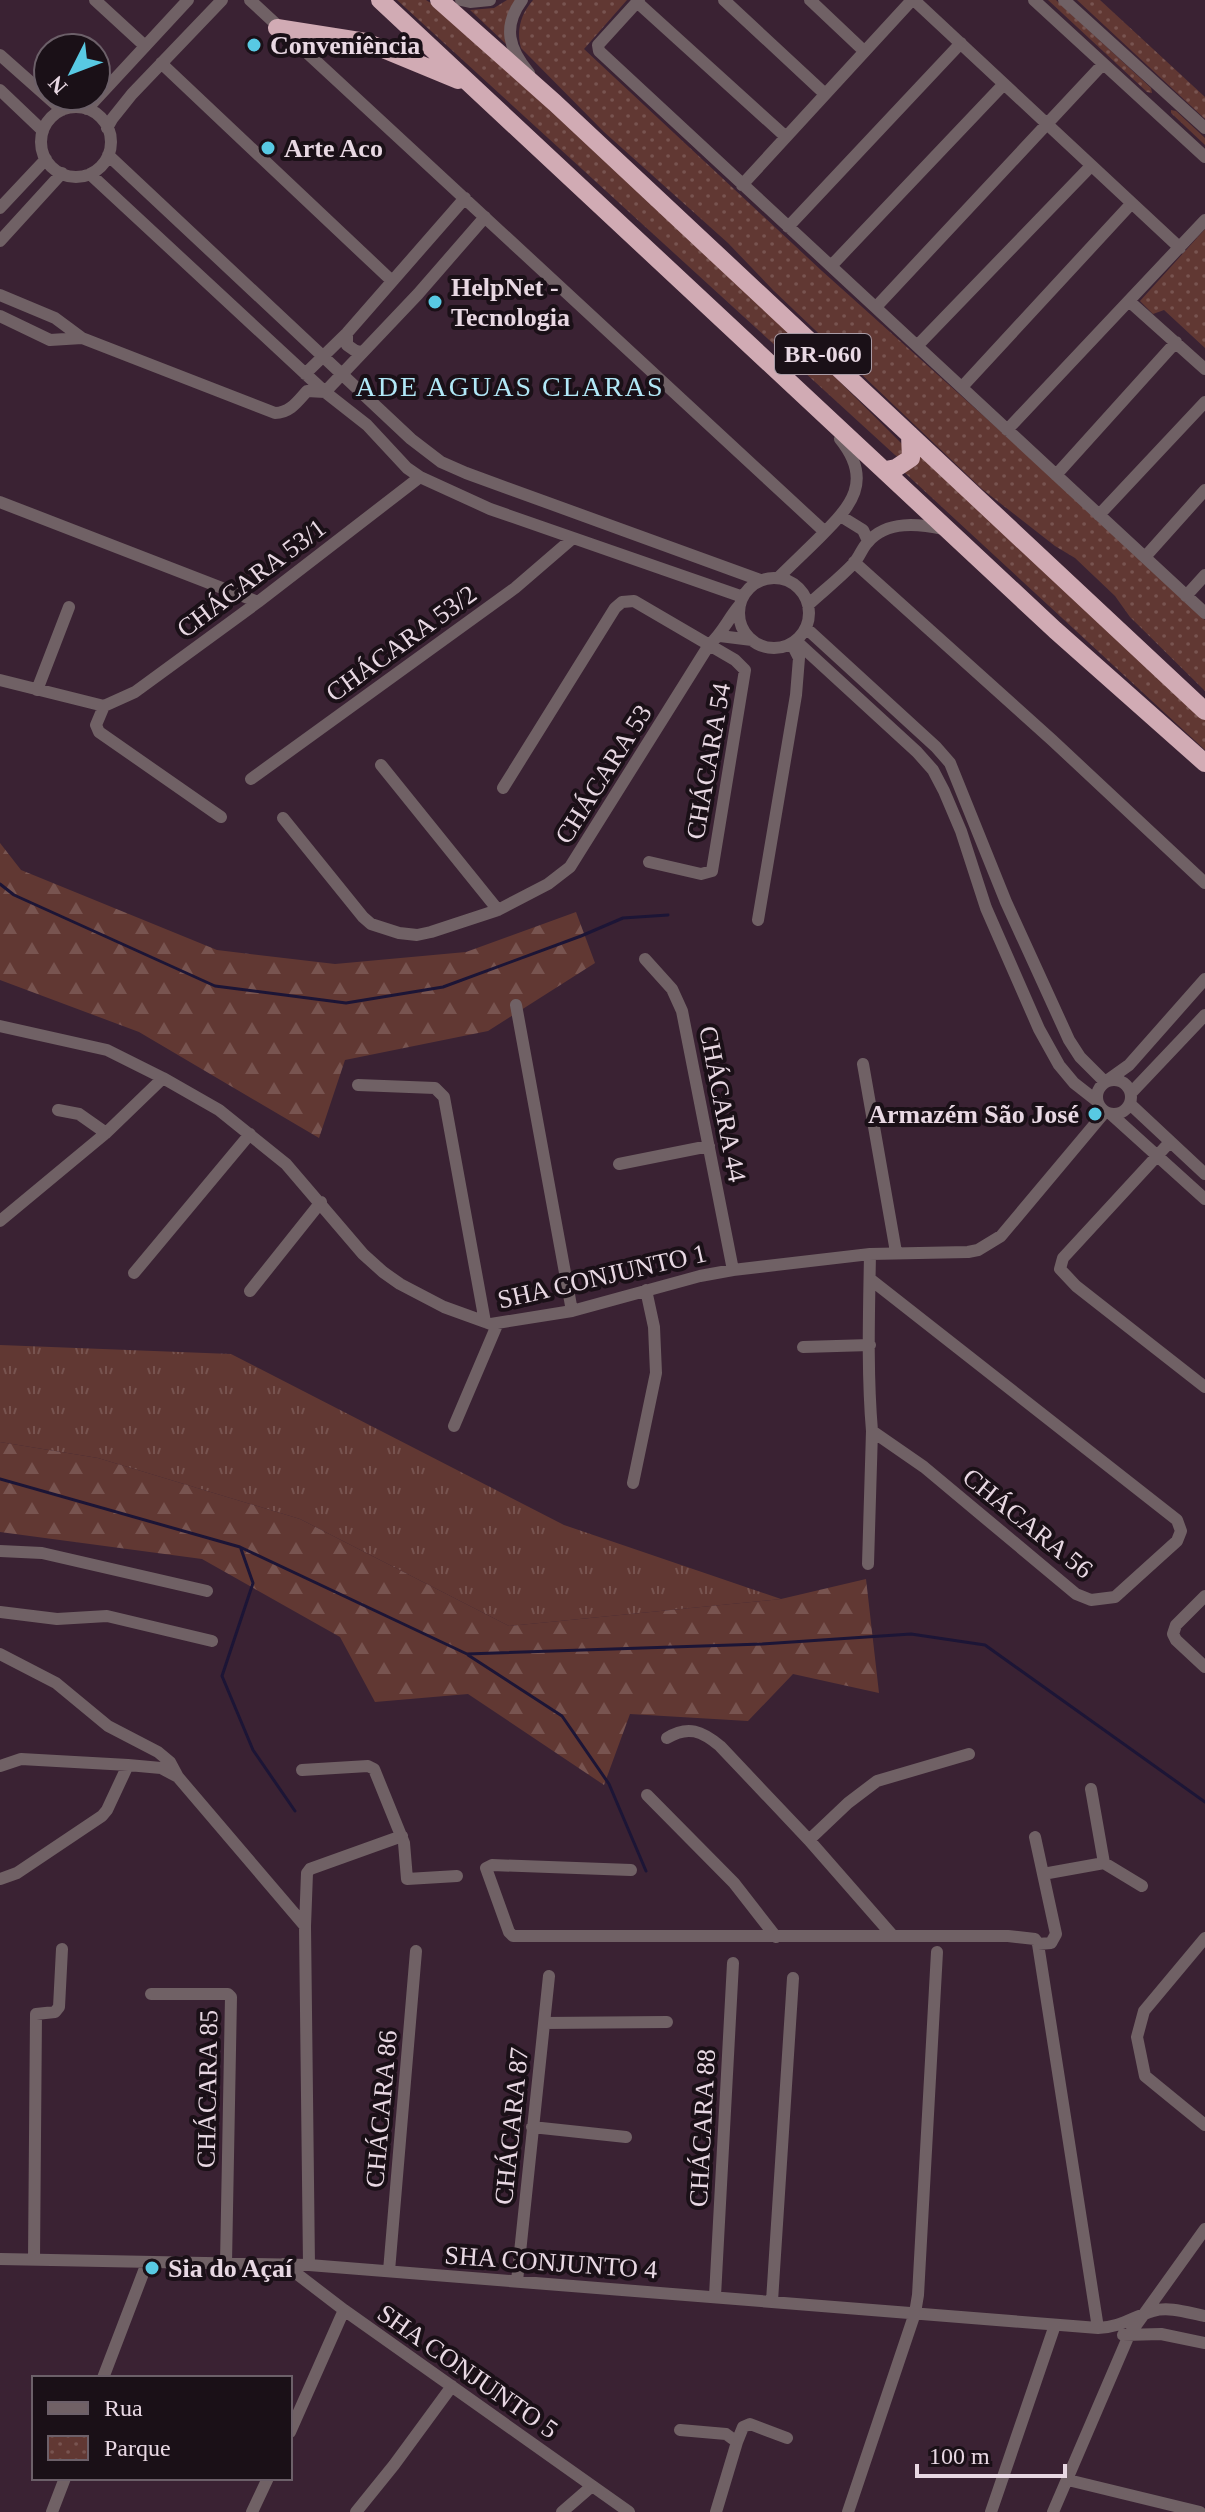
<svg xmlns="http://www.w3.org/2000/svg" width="1205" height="2512" font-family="'Times New Roman',serif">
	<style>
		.grass { fill: url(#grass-tufts) }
		.forest { fill: url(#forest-firs) }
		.park { fill: url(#park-dots) }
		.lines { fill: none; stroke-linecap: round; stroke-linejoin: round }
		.stream { stroke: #1c1536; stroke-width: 3 }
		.minor { stroke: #706165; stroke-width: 12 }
		.highway { stroke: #d1abb4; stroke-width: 18 }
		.poi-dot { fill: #58c9e3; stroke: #1a1017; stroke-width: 3 }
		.labels { text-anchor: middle; stroke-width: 8; stroke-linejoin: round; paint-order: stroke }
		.shield { fill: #1a1017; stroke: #aa9ca6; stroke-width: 2 }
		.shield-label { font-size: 24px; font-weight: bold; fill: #e8d8e3 }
		.poi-label { font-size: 26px; font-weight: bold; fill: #e8d8e3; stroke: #1a1017; text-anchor: start }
		.street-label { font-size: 26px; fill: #e8d8e3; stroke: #1a1017 }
		.neighbourhood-label { font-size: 28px; letter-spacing: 2px; fill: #b1e8f7; stroke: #1a1017 }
	</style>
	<defs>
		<pattern id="grass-tufts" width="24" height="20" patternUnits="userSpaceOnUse" patternTransform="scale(2)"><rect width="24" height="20" fill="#613833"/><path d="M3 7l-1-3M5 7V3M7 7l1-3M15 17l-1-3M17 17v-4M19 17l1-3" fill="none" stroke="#785450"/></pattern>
		<pattern id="forest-firs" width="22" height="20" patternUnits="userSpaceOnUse" patternTransform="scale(2)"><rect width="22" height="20" fill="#613833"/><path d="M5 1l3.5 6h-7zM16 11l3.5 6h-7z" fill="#785450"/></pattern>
		<pattern id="park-dots" width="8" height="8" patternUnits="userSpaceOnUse" patternTransform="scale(2)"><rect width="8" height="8" fill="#613833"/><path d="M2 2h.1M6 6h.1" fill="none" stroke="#785450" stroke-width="1.8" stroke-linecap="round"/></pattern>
	</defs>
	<rect width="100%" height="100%" fill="#3a2233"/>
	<!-- grass -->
	<path class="grass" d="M0,1345L231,1354L564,1525L781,1599L509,1626L300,1519L98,1458L0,1442Z"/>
	<!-- forest -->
	<path class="forest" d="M0,843L21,870L217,950L335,964L466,952L576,912L595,963L488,1031L345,1060L319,1138L139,1032L0,980Z
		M0,1442L98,1458L300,1519L509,1626L781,1599L866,1579L879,1693L793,1674L748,1721L630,1714L604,1785L468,1694L375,1702L340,1637L202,1559L0,1532Z"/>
	<!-- park -->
	<path class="park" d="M397,0H426L445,12L793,335L902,444L905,453L898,457L895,455Z
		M507,0H519L506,44L470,10L494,8Z
		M533,0H627L584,49L822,271L1065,489L1205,620V691L1130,617L1115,596L1075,558L1055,546L982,489L773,290L728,243L604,132L521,48C516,30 521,14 533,0Z
		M1048,0H1056L1151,88L1152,93L1147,92Z
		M1077,0H1100L1205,97V119Z
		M1171,110L1176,111L1205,138V145L1171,113Z
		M1205,229V348L1164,310L1153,314L1140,301Z
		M920,455L1205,718V750L904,472L915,466Z"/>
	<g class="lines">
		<!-- stream -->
		<path class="stream" d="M0,884L14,895L215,986L346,1003L443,987L581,936L623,918L668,915
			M0,1479L240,1547L467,1654L762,1644L911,1634L985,1645L1205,1802
			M241,1549L253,1583L222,1676L253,1750L295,1811
			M468,1655L562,1716L609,1784L646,1871"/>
		<!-- minor -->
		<path class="minor" d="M95,0L145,46
			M250,0L825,532
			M461,0L470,2L490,0
			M522,0C502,27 509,49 529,73
			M639,0L598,45L599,51L1205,613
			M724,0L825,94
			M810,0L864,51
			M914,0L1180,248
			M1034,0L1205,157
			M1064,0L1205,128
			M637,2L786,137
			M0,55L62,110
			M161,63L392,281
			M0,90L43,131
			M41 142a35 35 0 1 1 70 0a35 35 0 1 1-70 0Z
			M87,109L188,0
			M107,128L112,119L132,94L222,0
			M108,155L411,439L441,462L466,473L760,580
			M90,174L325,392L367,425L407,468L420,477L490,509L743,597
			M742,185L912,0
			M0,208L46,159
			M788,227L961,43
			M0,241L62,173
			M831,266L1003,85
			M0,295L55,318L82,338L275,413C290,413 298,401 307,391L325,392L418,294L485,217
			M1130,302L1205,369
			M876,307L1103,64
			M0,316L50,340L82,338
			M347,333V345L357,352L364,351
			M917,346L1091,166
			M305,374L347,333L465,198
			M962,387L1131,204
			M1007,430L1205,220
			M1056,475L1176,342
			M0,502L258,602
			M1099,515L1205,402
			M842,517L863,530L868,541
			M1145,557L1205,490
			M854,562L1052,740L1205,883
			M739 613a35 35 0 1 1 70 0a35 35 0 1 1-70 0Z
			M778,578C792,564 806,551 820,537C851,506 874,481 840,439
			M1186,596L1205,575
			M808,605C823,591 840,578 854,563C860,556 862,548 868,542C887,520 919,524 944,529
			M806,628L936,747L950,763L1006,902L1069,1040L1080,1057L1105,1082
			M720,636L752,640
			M796,641L917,752L933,770L944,791L961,831L986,908L1039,1029L1059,1065L1074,1083L1097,1101
			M0,680L104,706
			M37,690L69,607
			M104,706L135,692L258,602L420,477
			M104,706L96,725L99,732L221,817
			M381,765L498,910
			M251,779L515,588L573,538
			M503,788L615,608L622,602L634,601L735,660L745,670L712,871L701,874L649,862
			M283,818L363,917L371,924L399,933L417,935L431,932L498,910L548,884L570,867L709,645C722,634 728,619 739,606
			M758,920L796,695L799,658L792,644
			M645,959L672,989L682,1011L733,1270
			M516,1005L572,1311
			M0,1026L107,1050L163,1078L219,1110L286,1164L363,1254L383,1272L400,1284L444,1307L491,1324L572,1311L700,1276L733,1270L870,1254L968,1252L978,1250L1001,1236L1105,1112
			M863,1064L896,1252
			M1097 1097a17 17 0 1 1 34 0a17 17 0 1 1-34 0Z
			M1108,1080L1129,1065L1205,979
			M358,1085L435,1088L444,1097L485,1322
			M1131,1093L1205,1015
			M1130,1104L1205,1174
			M58,1110L79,1114L106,1133
			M1112,1115L1205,1199
			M1169,1143L1063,1258L1060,1269L1076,1286L1205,1387
			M619,1164L709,1146
			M0,1221L106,1133L163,1078
			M134,1273L250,1134
			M870,1279L1177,1520L1181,1531L1177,1541L1115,1597L1091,1600L1076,1594L924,1467L872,1431C867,1372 869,1312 870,1254
			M250,1291L321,1202
			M803,1347L870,1345
			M454,1426L497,1325
			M633,1483L656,1373L654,1327L646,1290
			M0,1551L42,1553L207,1591
			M868,1564L872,1431
			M1205,1596L1176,1625L1173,1634L1176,1640L1205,1667
			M0,1612L57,1619L107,1616L212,1641
			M0,1654L56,1683L108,1726L158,1752L170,1762L178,1777
			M667,1738C688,1725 702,1731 720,1746L809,1840L893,1936
			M0,1766L21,1759L128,1765L161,1768L178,1777L305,1926
			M302,1770L368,1766L374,1769L404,1843L407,1879L457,1876
			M647,1795L734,1883L776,1937
			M1035,1837L1056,1934L1051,1943L1038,1944
			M809,1840L848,1803L877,1781L969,1754
			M1104,1863L1142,1886
			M631,1870L492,1865L486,1868L509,1932L513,1936H1008L1035,1939L1038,1944L1098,2328
			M1043,1874L1104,1863L1091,1789
			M0,1879L17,1873L102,1816L107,1810L128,1765
			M1205,1938L1144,2011L1137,2037L1145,2076L1205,2125
			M151,1994H228L231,1997L226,2263
			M544,2023L667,2022
			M532,2127L626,2137
			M0,2259L309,2265L1098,2328C1122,2327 1132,2317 1153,2311C1169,2306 1189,2313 1205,2316
			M34,2260L36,2014L55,2012L59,2007L62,1949
			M284,2264L344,2310L629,2512
			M309,2265L305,1926L307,1873L310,1869L402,1836
			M389,2271L416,1951
			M517,2281L549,1976
			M715,2296L733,1963
			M772,2301L793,1978
			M1123,2335L1161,2334L1205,2343
			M103,2378L147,2263
			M680,2430L726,2434L737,2442L716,2512
			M290,2432L344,2310
			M737,2442L743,2427L750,2424L787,2438
			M1068,2480L1200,2512
			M52,2512L65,2478
			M252,2512L268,2478
			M356,2512L394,2465L452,2386
			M562,2512L592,2486
			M848,2512L915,2313L918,2295L937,1952
			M991,2512L1055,2325
			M1053,2512L1129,2335L1205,2229"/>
		<!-- highway -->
		<path class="highway" d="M380,0L1055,630L1205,763
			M439,0L555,103L1205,711
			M277,28L366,42L458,80
			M886,470L896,468L911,458L910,435"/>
	</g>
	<!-- markers -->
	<g class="poi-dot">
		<circle cx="254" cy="45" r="8"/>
		<circle cx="268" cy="148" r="8"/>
		<circle cx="435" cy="302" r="8"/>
		<circle cx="1095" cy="1114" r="8"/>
		<circle cx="152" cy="2268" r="8"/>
	</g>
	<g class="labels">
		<!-- shield labels -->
		<rect class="shield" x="775" y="334" width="96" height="40" rx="6"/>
		<g class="shield-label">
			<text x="823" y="362">BR-060</text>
		</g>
		<!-- poi labels -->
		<g class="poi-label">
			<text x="270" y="54">Conveniência</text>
			<text x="284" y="157">Arte Aco</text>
			<text x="451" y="296">HelpNet -<tspan x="451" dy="30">Tecnologia</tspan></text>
			<text x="1079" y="1123" text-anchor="end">Armazém São José</text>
			<text x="168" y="2277">Sia do Açaí</text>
		</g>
		<!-- street labels -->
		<g class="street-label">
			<text transform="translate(251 578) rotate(-37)" y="9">CHÁCARA 53/1</text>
			<text transform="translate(401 643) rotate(-36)" y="9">CHÁCARA 53/2</text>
			<text transform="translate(708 761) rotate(-80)" y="9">CHÁCARA 54</text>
			<text transform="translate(603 774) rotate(-58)" y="9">CHÁCARA 53</text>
			<text transform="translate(723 1104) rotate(79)" y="9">CHÁCARA 44</text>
			<text transform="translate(602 1276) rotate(-13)" y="9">SHA CONJUNTO 1</text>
			<text transform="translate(1028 1523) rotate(39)" y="9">CHÁCARA 56</text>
			<text transform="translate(207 2089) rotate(-89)" y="9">CHÁCARA 85</text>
			<text transform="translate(381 2109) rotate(-85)" y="9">CHÁCARA 86</text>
			<text transform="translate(511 2126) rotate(-84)" y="9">CHÁCARA 87</text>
			<text transform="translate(702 2128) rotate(-87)" y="9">CHÁCARA 88</text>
			<text transform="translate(551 2262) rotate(4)" y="9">SHA CONJUNTO 4</text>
			<text transform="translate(468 2371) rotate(35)" y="9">SHA CONJUNTO 5</text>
		</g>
		<!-- neighbourhood labels -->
		<g class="neighbourhood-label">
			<text x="510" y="396">ADE AGUAS CLARAS</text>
		</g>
	</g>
	<!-- legend -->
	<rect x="32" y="2376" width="260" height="104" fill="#1a1017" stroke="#6c6069" stroke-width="2"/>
	<rect x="48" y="2402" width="40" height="12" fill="#706165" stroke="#6c6069" stroke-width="2"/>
	<text x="104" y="2416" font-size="24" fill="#e8d8e3">Rua</text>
	<rect x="48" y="2436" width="40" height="24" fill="url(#park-dots)" stroke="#6c6069" stroke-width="2"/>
	<text x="104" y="2456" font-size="24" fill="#e8d8e3">Parque</text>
	<!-- north arrow -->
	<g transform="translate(72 72) rotate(228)"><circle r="38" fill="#1a1017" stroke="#6c6069" stroke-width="2"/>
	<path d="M0-6L14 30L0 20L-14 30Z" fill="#58c9e3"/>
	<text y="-12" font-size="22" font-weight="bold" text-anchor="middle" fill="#e8d8e3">N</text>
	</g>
	<!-- scale -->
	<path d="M917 2464v12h148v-12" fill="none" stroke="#e8d8e3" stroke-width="4"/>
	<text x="929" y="2464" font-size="24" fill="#e8d8e3" stroke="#1a1017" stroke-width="6" paint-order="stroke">100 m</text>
</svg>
